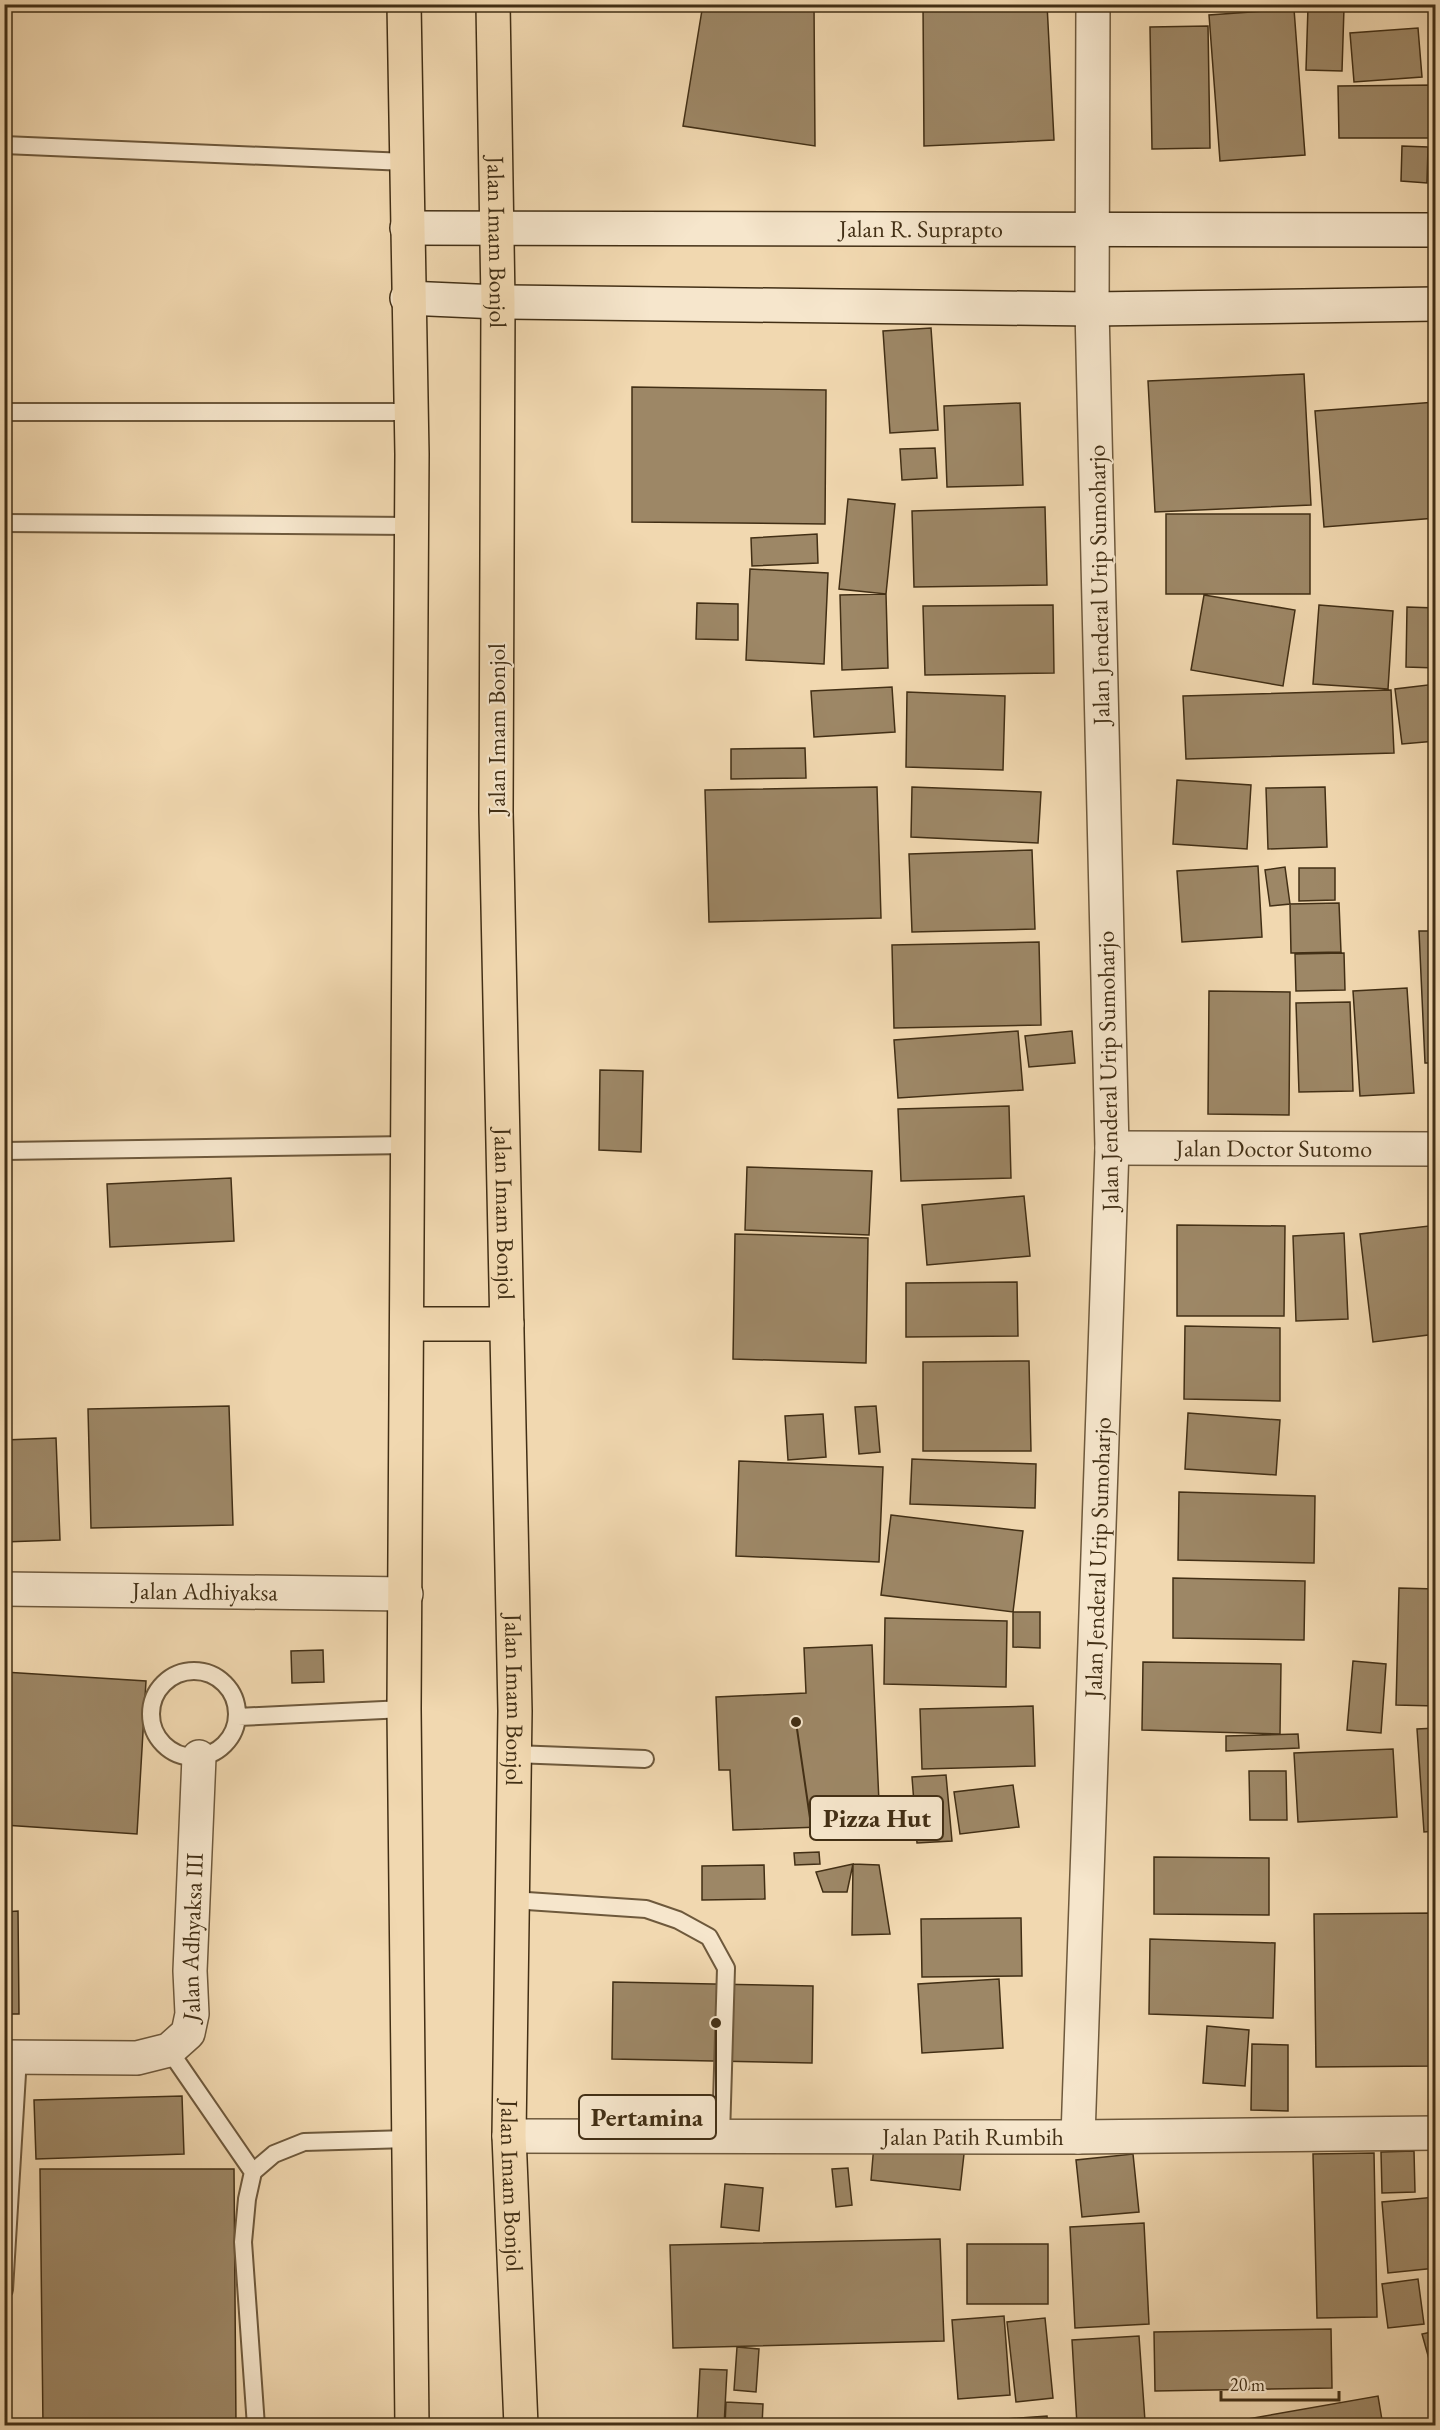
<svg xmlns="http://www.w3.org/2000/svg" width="1440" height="2430" font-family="'EB Garamond',serif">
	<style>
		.building { fill: #9d8766; stroke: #422f15; stroke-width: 1.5 }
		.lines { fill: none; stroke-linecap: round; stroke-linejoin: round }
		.service-casing { stroke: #6e593c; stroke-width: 20 }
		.minor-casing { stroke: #6e593c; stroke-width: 36 }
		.secondary-casing { stroke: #422f15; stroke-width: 36 }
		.trunk-casing { stroke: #422f15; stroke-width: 36 }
		.service { stroke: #f6e6cc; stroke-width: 16 }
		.minor { stroke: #f6e6cc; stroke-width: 33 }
		.secondary { stroke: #f6e6cc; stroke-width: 33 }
		.trunk { stroke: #f1d8b0; stroke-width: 33 }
		.labels { text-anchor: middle; stroke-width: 4.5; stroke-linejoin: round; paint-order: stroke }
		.street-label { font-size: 24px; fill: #422f15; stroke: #f6e6cc }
		.leader { fill: none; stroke: #422f15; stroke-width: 2 }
		.callout-dot { fill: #422f15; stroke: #f6e6cc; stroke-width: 2 }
		.callout { fill: #f6e6cc; stroke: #422f15; stroke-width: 2 }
		.callout-label { font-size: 26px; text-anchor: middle; font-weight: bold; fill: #422f15 }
	</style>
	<rect width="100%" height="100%" fill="#f1d8b0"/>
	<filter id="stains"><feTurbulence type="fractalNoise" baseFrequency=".00333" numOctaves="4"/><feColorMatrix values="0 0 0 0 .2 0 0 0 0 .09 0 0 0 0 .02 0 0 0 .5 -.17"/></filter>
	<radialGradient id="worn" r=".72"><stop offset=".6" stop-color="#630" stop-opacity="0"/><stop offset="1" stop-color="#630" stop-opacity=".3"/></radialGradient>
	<!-- building -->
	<path class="building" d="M703,4H814L815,146L683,126Z
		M923,4H1047L1054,140L924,146Z
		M1432,4H1436V46L1431,45Z
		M1308,7L1344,8L1342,71L1306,70Z
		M1294,9L1305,155L1220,161L1209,15Z
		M1208,26L1210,148L1152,149L1150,27Z
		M1418,28L1422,77L1354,82L1350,33Z
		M1436,85V138H1339L1338,86Z
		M1402,146L1428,147L1427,183L1401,181Z
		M931,328L938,430L890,433L883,331Z
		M1304,374L1311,505L1155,512L1148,381Z
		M632,387L826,390L825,524L632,522Z
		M1436,402V518L1324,527L1315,411Z
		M1020,403L1023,485L947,487L944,406Z
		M935,448L937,478L902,480L900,449Z
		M848,499L895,504L886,594L839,589Z
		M1045,507L1047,585L914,587L912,511Z
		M1166,514H1310V594H1166Z
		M817,534L818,563L752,566L751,538Z
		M750,569L828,573L824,664L746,660Z
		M886,594L888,668L842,670L840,595Z
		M1204,595L1295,610L1283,686L1191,670Z
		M697,603L738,604V640L696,639Z
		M1053,605L1054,673L925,675L923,606Z
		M1319,605L1393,611L1388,689L1313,684Z
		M1407,607L1436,608V668L1406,667Z
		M1436,684V741L1402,744L1395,689Z
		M892,687L895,732L814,737L811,691Z
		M1391,690L1394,753L1186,759L1183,696Z
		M907,692L1005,696L1003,770L906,767Z
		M805,748L806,778L731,779V749Z
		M1177,780L1251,785L1247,849L1173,844Z
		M877,787L881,918L709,922L705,790Z
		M912,787L1041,792L1038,843L911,837Z
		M1325,787L1327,847L1268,849L1266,788Z
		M1032,850L1035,929L912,932L909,854Z
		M1258,866L1262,937L1182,942L1177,871Z
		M1285,867L1290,904L1270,906L1265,870Z
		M1299,868H1335V900L1299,901Z
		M1339,903L1341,952L1291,953L1290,904Z
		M1419,931H1436V1063H1425Z
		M1039,942L1041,1025L894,1028L892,945Z
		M1344,953L1345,990L1296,991L1295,954Z
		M1407,988L1414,1093L1360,1096L1353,991Z
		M1209,991L1290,992L1289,1115L1208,1114Z
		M1350,1002L1353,1091L1299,1092L1296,1003Z
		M1018,1031L1023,1090L898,1098L894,1040Z
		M1072,1031L1075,1063L1029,1067L1025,1036Z
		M600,1070L643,1071L641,1152L599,1150Z
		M1009,1106L1011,1178L901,1181L898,1109Z
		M747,1167L872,1171L869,1235L745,1230Z
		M231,1178L234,1241L110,1247L107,1184Z
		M1024,1196L1030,1256L927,1265L922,1205Z
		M1177,1225L1285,1226L1284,1316H1177Z
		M1429,1226L1436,1285V1334L1373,1342L1360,1234Z
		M1344,1233L1348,1319L1296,1321L1293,1236Z
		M735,1234L868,1238L866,1363L733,1359Z
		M1017,1282L1018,1336L906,1337V1283Z
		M1185,1326L1280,1328V1401L1184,1399Z
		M1029,1361L1031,1451H923V1362Z
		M229,1406L233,1525L91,1528L88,1409Z
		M876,1406L880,1452L859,1454L855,1407Z
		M1188,1413L1280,1420L1276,1475L1185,1469Z
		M823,1414L826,1457L788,1460L785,1416Z
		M56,1438L60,1540L4,1542V1440Z
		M912,1459L1036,1464L1035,1508L910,1504Z
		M739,1461L883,1467L879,1562L736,1556Z
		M1179,1492L1315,1496L1314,1563L1178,1560Z
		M891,1515L1023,1531L1013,1612L881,1595Z
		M1173,1578L1305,1581L1304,1640L1173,1638Z
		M1399,1588L1436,1589V1706L1396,1705Z
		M1013,1612H1040V1648L1013,1647Z
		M885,1618L1007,1621L1006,1687L884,1684Z
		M872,1645L880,1825L733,1830L730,1770H719L716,1697L806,1693L804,1648Z
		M323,1650L324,1682L292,1683L291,1651Z
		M1353,1661L1386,1664L1381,1733L1347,1730Z
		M1143,1662L1281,1664L1280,1734L1142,1730Z
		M4,1672L146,1681L137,1834L4,1825Z
		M1033,1706L1035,1766L922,1769L920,1709Z
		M1436,1728V1831L1424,1832L1417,1729Z
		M1298,1734L1299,1748L1226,1751V1736Z
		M1393,1749L1397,1817L1298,1822L1294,1753Z
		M1249,1771H1286L1287,1820H1250Z
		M946,1775L952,1841L917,1843L912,1777Z
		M1013,1785L1019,1827L960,1834L954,1792Z
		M819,1852L820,1864L795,1865L794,1853Z
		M1154,1857L1269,1858V1915L1154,1914Z
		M853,1864L847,1892H823L816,1872Z
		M853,1864L879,1865L890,1934L852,1935Z
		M764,1865L765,1899L702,1900V1866Z
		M18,1911L19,2014H4V1912Z
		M1436,1913V2066L1316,2067L1314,1914Z
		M1021,1918L1022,1976L922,1977L921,1919Z
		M1150,1939L1275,1943L1273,2018L1149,2014Z
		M999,1979L1003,2048L922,2053L918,1984Z
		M613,1982L813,1986L812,2063L612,2059Z
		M1207,2026L1249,2030L1245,2086L1203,2083Z
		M1252,2044L1288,2045V2111L1251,2110Z
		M182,2096L184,2154L36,2159L34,2100Z
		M874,2144L964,2154L960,2190L871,2180Z
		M1414,2151L1415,2192L1382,2193L1381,2152Z
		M1374,2153L1377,2317L1317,2318L1313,2154Z
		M1133,2154L1139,2212L1082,2217L1076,2160Z
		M848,2168L852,2205L836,2207L832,2169Z
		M40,2169H234L236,2426H43Z
		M725,2184L763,2188L759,2231L721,2227Z
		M1436,2197V2268L1388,2273L1382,2202Z
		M1144,2223L1149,2324L1075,2328L1070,2227Z
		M940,2239L944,2341L673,2348L670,2245Z
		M967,2244H1048V2304H967Z
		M1418,2279L1424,2324L1388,2328L1382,2284Z
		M1004,2316L1010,2395L958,2399L952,2320Z
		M1045,2318L1053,2398L1016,2402L1007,2322Z
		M1331,2329L1332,2388L1155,2391L1154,2332Z
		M1436,2331V2384L1422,2334Z
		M1139,2336L1145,2421L1077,2425L1072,2340Z
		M737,2347L759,2349L756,2392L734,2390Z
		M700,2369L727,2370L724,2426H697Z
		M1378,2396L1383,2426H1208Z
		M726,2402L763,2404L762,2426H725Z
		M1047,2416L1048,2426H1006V2419Z"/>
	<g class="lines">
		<!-- service casing -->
		<g class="service-casing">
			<path id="service" d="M4,145L406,162
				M4,412H412
				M4,523L411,526
				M4,1151L408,1145
				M151 1714a43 43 0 1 1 86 0a43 43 0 1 1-86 0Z
				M238,1717L404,1709
				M514,1754L645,1759
				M512,1900L646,1909L678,1920L709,1937L726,1968L721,2136
				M169,2050L253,2172
				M4,2290L18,2057
				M256,2426L243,2242L247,2199L253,2172L274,2154L304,2142L408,2139"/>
		</g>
		<!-- minor casing -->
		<g class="minor-casing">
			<g id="minor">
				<path id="s1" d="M1112,1148L1436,1149"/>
				<path id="s2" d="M4,1589L406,1594"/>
				<path id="s3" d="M4,2057L137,2058L169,2050L188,2033L192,2014L190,1971L199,1757"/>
				<path id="s4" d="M509,2136L1078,2137L1436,2133"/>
				<path id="s5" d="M1078,2137L1112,1148L1092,309L1093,4"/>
			</g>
		</g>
		<!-- secondary casing -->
		<g class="secondary-casing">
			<g id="secondary">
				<path id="s6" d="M407,228L1436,230"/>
				<path d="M407,298L498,302L1092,309L1436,304"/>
			</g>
		</g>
		<!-- trunk casing -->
		<g class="trunk-casing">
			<g id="trunk">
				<path d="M404,4L412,454L404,1709L412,2426"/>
				<path id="s7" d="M493,4L498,302L496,812L515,1711L509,2136L521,2426"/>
				<path d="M408,1324H507"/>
			</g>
		</g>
		<!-- service -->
		<use href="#service" class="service"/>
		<!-- minor -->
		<use href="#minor" class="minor"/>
		<!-- secondary -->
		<use href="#secondary" class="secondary"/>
		<!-- trunk -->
		<use href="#trunk" class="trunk"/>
	</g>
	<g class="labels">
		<!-- street labels -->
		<g class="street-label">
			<text dy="8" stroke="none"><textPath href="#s6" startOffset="514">Jalan R. Suprapto</textPath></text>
			<text dy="8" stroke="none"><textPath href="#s7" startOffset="238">Jalan Imam Bonjol</textPath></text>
			<text transform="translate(1099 585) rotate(-91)" y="8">Jalan Jenderal Urip Sumoharjo</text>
			<text transform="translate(497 729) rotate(-90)" y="8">Jalan Imam Bonjol</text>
			<text transform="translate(1108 1071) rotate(-91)" y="8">Jalan Jenderal Urip Sumoharjo</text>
			<text dy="8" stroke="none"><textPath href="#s1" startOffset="162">Jalan Doctor Sutomo</textPath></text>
			<text dy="8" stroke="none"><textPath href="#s7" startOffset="1210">Jalan Imam Bonjol</textPath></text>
			<text dy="8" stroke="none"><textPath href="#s5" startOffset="580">Jalan Jenderal Urip Sumoharjo</textPath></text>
			<text dy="8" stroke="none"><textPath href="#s2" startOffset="201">Jalan Adhiyaksa</textPath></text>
			<text dy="8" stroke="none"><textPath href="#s7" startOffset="1696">Jalan Imam Bonjol</textPath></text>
			<text dy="8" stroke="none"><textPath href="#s3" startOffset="288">Jalan Adhyaksa III</textPath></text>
			<text dy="8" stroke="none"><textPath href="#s4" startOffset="464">Jalan Patih Rumbih</textPath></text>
			<text dy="8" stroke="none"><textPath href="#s7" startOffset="2182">Jalan Imam Bonjol</textPath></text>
		</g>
	</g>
	<!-- callouts -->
	<path class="leader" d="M796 1722L810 1818M716 2023L716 2117"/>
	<g class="callout-dot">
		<circle cx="796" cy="1722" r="6"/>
		<circle cx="716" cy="2023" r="6"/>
	</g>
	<g class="callout">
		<rect x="810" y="1796" width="133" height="44" rx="6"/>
		<rect x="579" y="2095" width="137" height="44" rx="6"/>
	</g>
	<g class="callout-label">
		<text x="877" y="1827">Pizza Hut</text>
		<text x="647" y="2126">Pertamina</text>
	</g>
	<!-- margin -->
	<rect width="1440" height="2430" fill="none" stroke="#f1d8b0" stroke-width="24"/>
	<rect x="6" y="6" width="1428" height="2418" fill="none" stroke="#422f15" stroke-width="3"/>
	<rect x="12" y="12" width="1416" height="2406" fill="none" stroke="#422f15" stroke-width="1.5"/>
	<!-- scale -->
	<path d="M1221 2391v9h118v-9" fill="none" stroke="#422f15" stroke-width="3"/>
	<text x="1230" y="2391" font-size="18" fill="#422f15" stroke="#f6e6cc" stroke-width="4.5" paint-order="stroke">20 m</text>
	<rect width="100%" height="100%" filter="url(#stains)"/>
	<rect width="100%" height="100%" fill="url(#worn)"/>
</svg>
